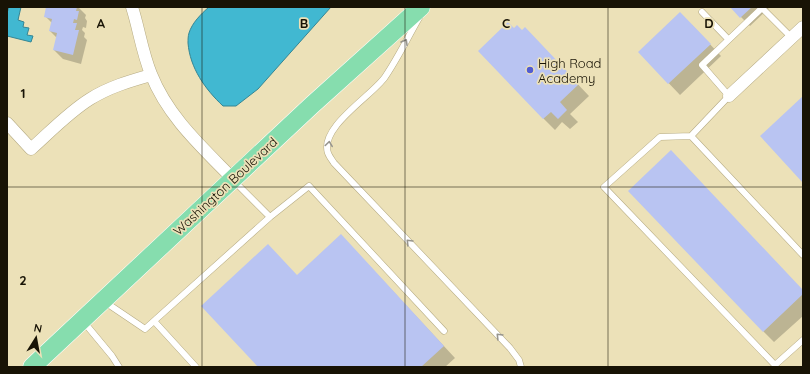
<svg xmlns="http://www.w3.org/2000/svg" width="810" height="374" font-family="Quicksand,sans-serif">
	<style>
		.water { fill: #41b8d1; stroke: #358694 }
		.shadow { fill: #0003 }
		.building { fill: #b9c4f2 }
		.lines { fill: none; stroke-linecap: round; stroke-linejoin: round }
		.lane-casing { stroke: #b6ab84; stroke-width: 7 }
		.street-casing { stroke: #b6ab84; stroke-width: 13 }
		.primary-casing { stroke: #fff; stroke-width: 19 }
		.lane { stroke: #fff; stroke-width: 6 }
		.street { stroke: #fff; stroke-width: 12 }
		.primary { stroke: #86ddae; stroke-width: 18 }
		.oneway { stroke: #97958e }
		.grid { fill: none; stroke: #181305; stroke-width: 1; stroke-opacity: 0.55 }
		.poi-dot { fill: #515cd2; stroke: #ece1b8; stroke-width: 1.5 }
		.labels { text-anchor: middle; stroke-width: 3.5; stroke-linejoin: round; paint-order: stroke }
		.poi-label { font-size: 13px; fill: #181305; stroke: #ece1b8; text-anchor: start }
		.street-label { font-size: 13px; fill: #181305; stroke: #ece1b8 }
		.grid-label { font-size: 13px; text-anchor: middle; font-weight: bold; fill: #181305; stroke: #ece1b8; stroke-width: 3.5; stroke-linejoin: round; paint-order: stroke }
	</style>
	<rect width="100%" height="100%" fill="#ece1b8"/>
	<!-- water -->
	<path class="water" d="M9,7H21L18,20L24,22L23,27L29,28L27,35L33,36L31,42L7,36V13Z
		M209,7H331L258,89L236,106H223C205,89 190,68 188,43C188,40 188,36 189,33C192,23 201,14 209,7Z"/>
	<!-- shadow -->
	<path class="shadow" d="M47,7H78L86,15L85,18L87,21L86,28L83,27L82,30L85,33L84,37L87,40L81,64L63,59L54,50L57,38L50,31L52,23L45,16Z
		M731,7H770L750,26Z
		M692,25L721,56L680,95L639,52Z
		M514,29L522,31L536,40L589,96L570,114L578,122L570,129L562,122L555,130L543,118Z
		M352,247L455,358L445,367H259L297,276Z
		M803,290V316L774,342L763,331Z"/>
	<!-- building -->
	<path class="building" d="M46,7H77L76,11H79L77,20L74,19L73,23H77L75,30H79L73,55L53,50L57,33L49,31L52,19L44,17Z
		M730,7H752L740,18Z
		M680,12L711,44L668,84L638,52Z
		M508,22L514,28L517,25L522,30L525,27L579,84L560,102L567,110L558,119L551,112L543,119L478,51Z
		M803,96V183L760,136Z
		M671,150L803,290V294L763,332L628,191Z
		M341,234L444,346L421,367H258L201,306L268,244L297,275Z"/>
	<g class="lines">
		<!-- lane casing -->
		<g class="lane-casing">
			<path id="lane" d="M702,12L728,39
				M419,18C408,37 398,58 385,77C373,95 319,127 328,153C329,156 332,160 334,163L510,348L519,360L521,367
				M791,37L762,8L702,65L729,96L691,136L660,137L604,187L775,365L803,340
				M691,136L803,255
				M270,217L309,186L444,331
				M105,302L145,329L270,217L234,181
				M83,321L112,356L119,367
				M154,321L196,367"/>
		</g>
		<!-- street casing -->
		<g class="street-casing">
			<path id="street" d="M132,7C139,29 142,52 151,74C168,117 202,147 233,179
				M729,96L803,27
				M7,123L31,149C50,132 69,112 90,99C109,87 130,81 151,75"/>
		</g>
		<!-- primary casing -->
		<g class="primary-casing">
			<path id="primary" d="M32,367L312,105L421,7"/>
		</g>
		<!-- lane -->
		<use href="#lane" class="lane"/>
		<!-- street -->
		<use href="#street" class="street"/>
		<!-- primary -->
		<use href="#primary" class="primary"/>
	</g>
	<!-- one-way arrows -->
	<defs><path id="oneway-chevron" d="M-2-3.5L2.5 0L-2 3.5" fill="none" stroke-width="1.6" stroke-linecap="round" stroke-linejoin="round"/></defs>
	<g class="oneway">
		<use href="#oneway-chevron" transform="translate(405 42) rotate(-60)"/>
		<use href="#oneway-chevron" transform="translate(329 144) rotate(-82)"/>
		<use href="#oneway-chevron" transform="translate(409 242) rotate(-134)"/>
		<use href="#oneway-chevron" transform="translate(499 336) rotate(-134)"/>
	</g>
	<!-- grid -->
	<path class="grid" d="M202,7V367M405,7V367M608,7V367M7,187H803"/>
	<!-- markers -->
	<circle class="poi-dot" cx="530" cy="70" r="4"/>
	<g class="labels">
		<!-- poi labels -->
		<g class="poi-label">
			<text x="538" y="68">High Road<tspan x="538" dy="15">Academy</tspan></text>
		</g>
		<!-- street labels -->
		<g class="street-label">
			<text transform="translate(225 186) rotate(-43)" y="5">Washington Boulevard</text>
		</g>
	</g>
	<g class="grid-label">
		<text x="101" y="28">A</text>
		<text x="304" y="28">B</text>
		<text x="506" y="28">C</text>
		<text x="709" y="28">D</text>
		<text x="23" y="98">1</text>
		<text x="23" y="285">2</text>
	</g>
	<!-- border -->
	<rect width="810" height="374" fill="none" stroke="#181305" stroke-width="16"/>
	<!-- north arrow -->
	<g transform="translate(36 338) rotate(11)" stroke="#ece1b8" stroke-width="3" paint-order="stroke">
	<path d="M0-3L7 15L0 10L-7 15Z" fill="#181305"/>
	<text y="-6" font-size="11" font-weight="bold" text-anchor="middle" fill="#181305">N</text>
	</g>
</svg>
